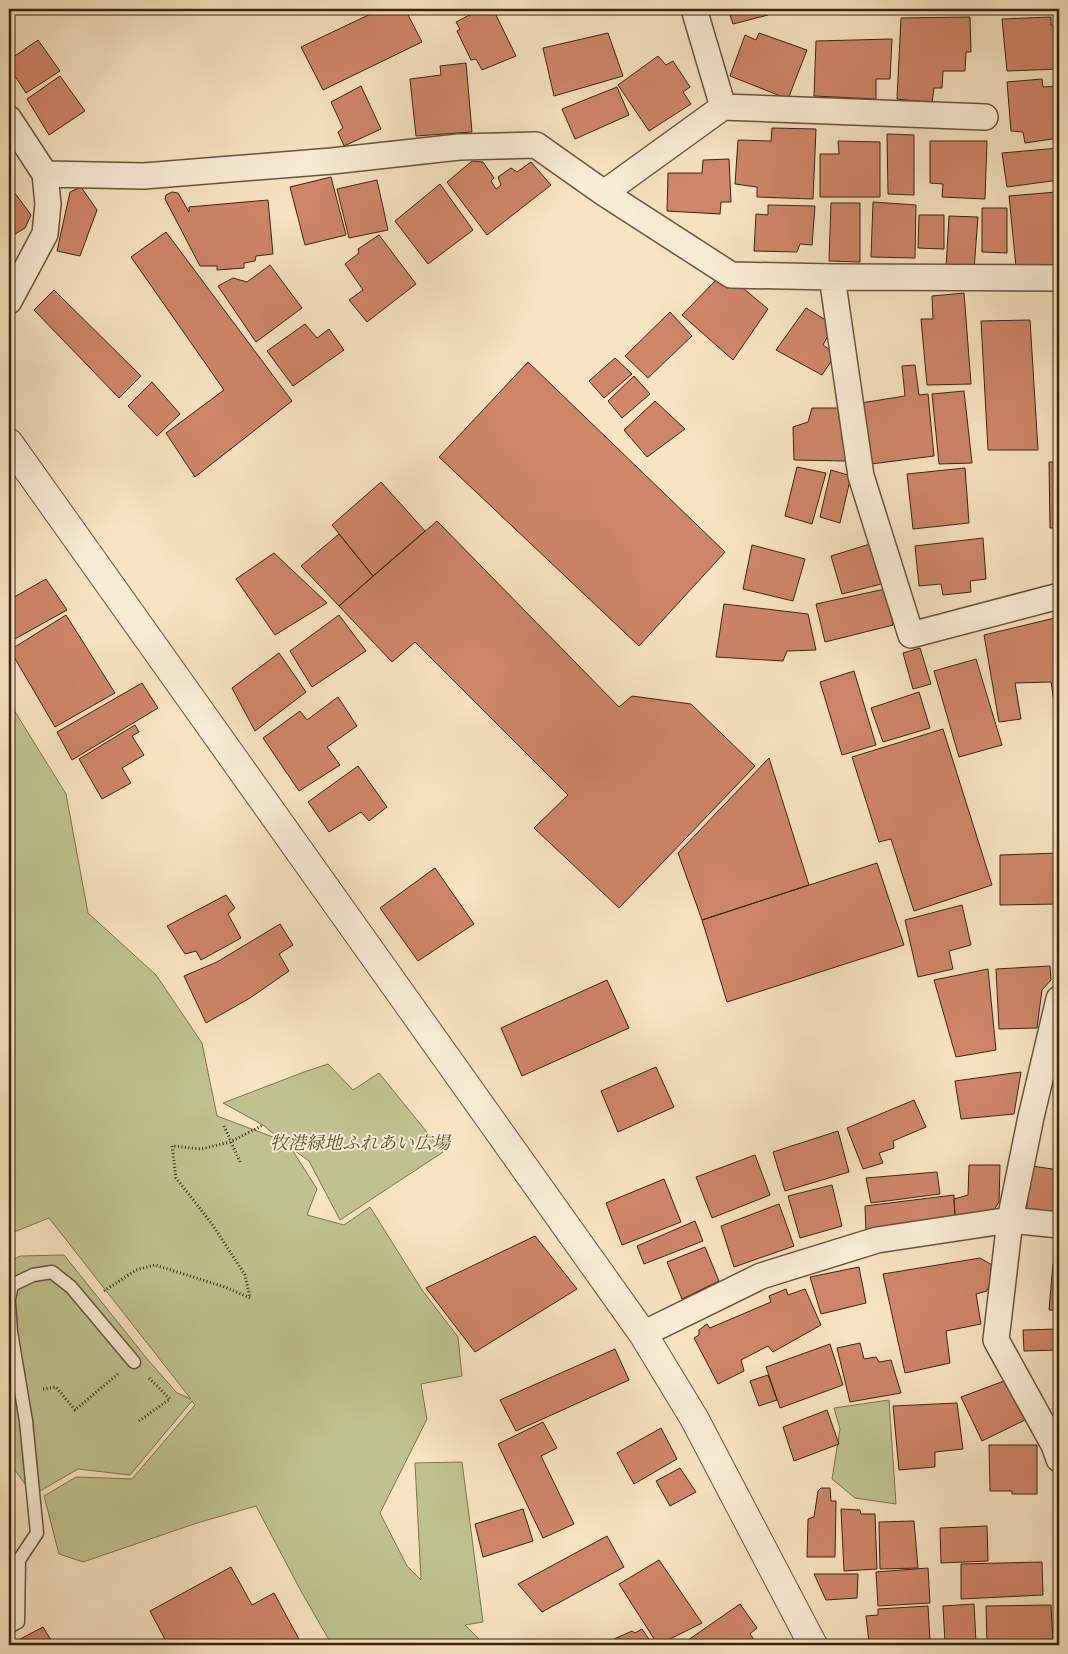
<svg xmlns="http://www.w3.org/2000/svg" width="1068" height="1654" font-family="'IM FELL Double Pica','Noto Serif JP',serif">
	<style>
		.green { fill: #c0c391; stroke: #7c7450 }
		.building { fill: #d0866b; stroke: #39240e }
		.lines { fill: none; stroke-linecap: round; stroke-linejoin: round }
		.service-casing { stroke: #69543b; stroke-width: 15 }
		.minor-casing { stroke: #69543b; stroke-width: 28 }
		.tertiary-casing { stroke: #69543b; stroke-width: 30 }
		.path { stroke: #39240e; stroke-width: 3; stroke-dasharray: 1 2.5; stroke-linecap: butt }
		.service { stroke: #faedd7; stroke-width: 12 }
		.minor { stroke: #faedd7; stroke-width: 25 }
		.tertiary { stroke: #faedd7; stroke-width: 28 }
		.labels { text-anchor: middle; stroke-width: 4; stroke-linejoin: round; paint-order: stroke }
		.park-label { font-size: 18px; font-style: italic; fill: #5b4c2f; stroke: #faedd7 }
	</style>
	<rect width="100%" height="100%" fill="#f8e3c2"/>
	<filter id="stains"><feTurbulence type="fractalNoise" baseFrequency=".004" numOctaves="4"/><feColorMatrix values="0 0 0 0 .2 0 0 0 0 .09 0 0 0 0 .02 0 0 0 .5 -.17"/></filter>
	<radialGradient id="worn" r=".72"><stop offset=".6" stop-color="#630" stop-opacity="0"/><stop offset="1" stop-color="#630" stop-opacity=".3"/></radialGradient>
	<!-- green -->
	<path class="green" d="M9,702L66,794L88,913L156,975L202,1043L217,1116L281,1140L263,1125L223,1103L304,1072L328,1064L353,1090L379,1073L443,1152L340,1220L309,1161L291,1148L317,1189L307,1215L344,1225L370,1207L422,1290L458,1337L462,1376L421,1384L427,1419L380,1513L407,1566L421,1580L415,1463L462,1462L483,1622L465,1625L485,1645H332L302,1593L256,1506L197,1523L83,1562L59,1554L44,1496L76,1477L132,1479L195,1405L192,1401L130,1475L78,1469L33,1495L12,1466L9,1435V1262L20,1256L64,1255L148,1360L177,1393L191,1399L49,1218L9,1234Z
		M889,1400L896,1504L855,1498L832,1479L840,1429L834,1408Z"/>
	<!-- building -->
	<path class="building" d="M381,9H405L422,42L323,90L301,47Z
		M481,9H493L516,56L482,70L476,59L471,60L457,31L460,29L456,22Z
		M728,9H766L768,15L733,24Z
		M970,17L971,52H966L965,71H943L942,88H934L932,103L897,99L901,18Z
		M1051,17V25L1059,26V69L1007,71L1002,19Z
		M608,33L623,76L554,96L543,48Z
		M759,33L807,50L788,99L730,76L745,35L756,40Z
		M892,39L890,79H876V99L814,96L816,41Z
		M38,40L60,71L26,93L9,67V60Z
		M658,56L666,65L673,61L690,87L683,92L691,104L649,131L618,85Z
		M466,63L472,132L416,136L410,79L441,75L440,66Z
		M60,76L85,111L49,135L27,99Z
		M1042,79L1043,87L1059,86V138L1025,143L1023,132L1011,131L1007,82Z
		M361,86L381,129L344,146L338,132L343,128L331,102Z
		M617,87L629,115L575,139L562,109Z
		M772,128L816,129L813,199L757,197V187L735,184L738,140L771,141Z
		M887,134L914,135V195L888,194Z
		M838,141L880,142V197H820V154H839Z
		M930,141H987L985,199L942,197L943,184L930,183Z
		M1059,148V180L1007,187L1002,153Z
		M729,159L731,202H721L720,214L667,211L668,173H702L703,160Z
		M472,161L483,162L494,178L491,181L496,189L501,185L498,177L511,168L517,172L531,162L551,185L487,235L447,182Z
		M331,177L346,235L305,245L290,187Z
		M377,180L388,230L349,238L337,189Z
		M440,184L473,230L428,264L395,221Z
		M9,185L31,215L25,228L9,238Z
		M81,187L97,210L80,256L57,251L70,192Z
		M172,192L178,193L189,212V207L268,200L273,254L256,256L255,261L244,263V268L217,270V266H200L165,199L166,195Z
		M1056,192L1059,236V265L1016,267L1009,196Z
		M873,202L916,205L915,258L871,257Z
		M831,203H860V262L829,261Z
		M768,205L815,206L812,245L800,244L797,252L754,251L756,214L768,215Z
		M982,208H1007V253L982,252Z
		M919,215H944V249L918,248Z
		M949,216L978,217L974,269L946,268Z
		M166,232L292,401L195,477L166,433L224,390L131,257Z
		M379,235L416,284L367,322L349,300L363,290L345,264L359,253L358,249Z
		M270,265L302,308L256,342L218,286L233,278L247,282Z
		M718,278L734,288L738,284L768,309L733,360L682,315Z
		M54,290L141,376L119,398L34,310Z
		M964,293L971,384L927,385L921,319H933L932,296Z
		M806,308L834,325L823,345L836,354L822,375L776,350Z
		M670,312L692,336L648,378L625,356Z
		M1030,320L1038,450H988L981,321Z
		M305,324L317,338L329,329L344,350L293,386L267,351Z
		M615,358L632,374L604,398L589,381Z
		M528,362L725,552L639,646L439,457Z
		M915,365L919,395L928,394L934,456L871,464L861,403L905,396L902,366Z
		M634,376L650,394L622,418L608,401Z
		M152,382L180,414L157,436L128,406Z
		M964,391L972,463L939,464L932,394Z
		M655,401L685,429L647,457L624,430Z
		M812,408H846V461L794,460L793,427L808,422Z
		M1049,462H1059V528H1050Z
		M797,467L826,473L812,524L785,516Z
		M965,468L969,523L913,529L907,474Z
		M831,470L851,476L840,523L820,517Z
		M381,482L425,531L373,576L332,525Z
		M437,521L619,707L632,696L691,704L755,766L619,908L534,828L568,795L415,642L392,662L339,606Z
		M339,534L373,576L339,606L301,566Z
		M983,538L986,579L970,581L971,592L943,595L941,584L919,586L915,546Z
		M870,544L881,584L842,594L831,556Z
		M752,545L805,559L793,601L743,589Z
		M274,553L327,603L275,635L236,579Z
		M46,579L67,610L13,640L9,633V600Z
		M885,589L893,625L825,642L816,604Z
		M724,604L808,614L816,650L787,651L783,661L716,657Z
		M66,615L115,693L55,727L10,650Z
		M339,615L366,651L312,687L290,651Z
		M1059,617V714L1056,715L1051,682L1015,683L1021,719L999,722L984,635Z
		M920,648L931,684L913,689L903,653Z
		M279,653L306,692L255,731L232,688Z
		M976,659L1002,745L959,757L934,671Z
		M854,671L876,745L842,755L820,682Z
		M142,683L158,708L72,760L57,732Z
		M919,692L930,728L883,742L871,708Z
		M338,697L357,726L327,747L340,765L299,791L263,738L300,711L307,720Z
		M135,725L139,732L132,736L144,755L122,768L131,783L102,799L79,759Z
		M943,729L992,885L914,911L891,839L879,842L852,757Z
		M769,758L809,885L702,920L678,853Z
		M358,766L387,807L369,821L361,812L329,832L308,802Z
		M1059,853V904L1000,905V855Z
		M877,863L904,945L727,1002L702,920Z
		M435,868L474,924L418,961L380,908Z
		M226,895L235,908L228,914L241,938L201,960L196,951L185,954L167,926Z
		M962,905L971,945L949,951L953,969L918,977L905,920Z
		M280,924L293,945L279,954L289,971L250,998L206,1023L184,976L217,962Z
		M1050,966L1051,980L1042,990L1037,1028L999,1029L996,969Z
		M988,969L996,1050L956,1057L934,980Z
		M607,980L629,1028L522,1076L501,1028Z
		M656,1067L674,1107L618,1132L601,1091Z
		M1021,1072L1014,1114L961,1119L955,1081Z
		M914,1100L926,1127L893,1141L894,1148L879,1153L883,1163L863,1169L847,1128Z
		M838,1131L849,1172L785,1191L773,1152Z
		M755,1155L770,1195L712,1218L696,1177Z
		M969,1165H1000L999,1202L992,1213L955,1215L954,1199L968,1195Z
		M1032,1166L1059,1170V1216L1026,1214Z
		M937,1172L940,1194L871,1203L866,1178Z
		M664,1179L681,1222L622,1245L606,1203Z
		M832,1185L842,1226L800,1238L788,1196Z
		M954,1195L955,1223L866,1232L865,1206Z
		M779,1204L794,1246L734,1267L721,1226Z
		M695,1221L703,1241L644,1264L637,1246Z
		M535,1236L577,1289L475,1352L426,1288Z
		M705,1247L719,1281L682,1299L667,1262Z
		M980,1258L992,1265L994,1272L987,1291L976,1294L981,1324L946,1331L950,1363L905,1373L883,1274Z
		M1053,1264H1059V1310H1049Z
		M859,1267L866,1303L821,1314L810,1277Z
		M786,1289L788,1295L805,1289L821,1325L773,1352L768,1346L741,1360L744,1371L718,1384L694,1338L699,1335V1330L707,1324L710,1328L771,1302L769,1296Z
		M1059,1329V1350L1024,1351L1023,1330Z
		M860,1343L864,1359L876,1357L879,1362L891,1360L901,1393L850,1402L837,1348Z
		M830,1344L843,1385L780,1408L766,1367Z
		M615,1349L629,1380L516,1431L500,1400Z
		M1054,1374H1059V1421H1056Z
		M768,1375L777,1400L759,1406L750,1381Z
		M1004,1381L1025,1420L982,1441L961,1397Z
		M957,1403L963,1449L935,1452V1467L899,1470L893,1406Z
		M827,1410L839,1444L794,1461L783,1427Z
		M543,1422L557,1448L541,1456L574,1524L543,1538L498,1444Z
		M661,1428L677,1459L634,1484L617,1453Z
		M989,1445H1037V1494H1012V1491H990Z
		M680,1468L696,1492L670,1506L656,1481Z
		M821,1488H830L831,1501H836L835,1557H807L808,1519L814,1517L818,1491Z
		M523,1509L533,1541L483,1557L475,1524Z
		M841,1509L860,1510L861,1514H875L877,1569L844,1571Z
		M914,1521L918,1568L880,1569L879,1522Z
		M987,1526L988,1561L941,1563L940,1528Z
		M607,1536L624,1567L542,1612L518,1584Z
		M659,1560L702,1623L658,1645L619,1584Z
		M1042,1562L1043,1595L961,1599V1564Z
		M231,1567L252,1605L274,1593L300,1641L292,1645H168L150,1611Z
		M928,1568L930,1603L878,1606L876,1572Z
		M814,1574H858L857,1598L826,1600Z
		M740,1604L757,1628L750,1634L758,1645H681Z
		M974,1604L976,1642L945,1643L943,1606Z
		M1051,1605L1053,1643L987,1644L986,1606Z
		M928,1606L930,1641L869,1642L866,1616L878,1615V1609Z
		M43,1627L54,1645H9Z
		M642,1629L653,1645H590L600,1639L603,1644L632,1631L635,1633Z"/>
	<g class="lines">
		<!-- service casing -->
		<g class="service-casing">
			<path id="service" d="M9,1299L12,1285L33,1275L52,1272L71,1287L134,1362
				M9,1303L11,1332L26,1421L37,1533L19,1560L18,1622L9,1627"/>
		</g>
		<!-- minor casing -->
		<g class="minor-casing">
			<path id="minor" d="M694,9L723,107
				M9,119L45,174L48,204L45,234L9,301
				M45,174L144,176L332,161L459,147L536,145L604,193L731,275L832,277L1059,278
				M604,193L723,107L985,117
				M832,277L861,476L911,635L1059,596
				M1059,999L1031,1117L1010,1220L996,1340L1054,1445L1059,1459
				M643,1334L761,1276L877,1240L1010,1220L1059,1225"/>
		</g>
		<!-- tertiary casing -->
		<g class="tertiary-casing">
			<path id="tertiary" d="M9,443L643,1334L694,1418L813,1645"/>
		</g>
		<!-- path -->
		<path class="path" d="M224,1126L240,1162
			M104,1291L136,1270L155,1265L225,1287L250,1298L245,1275L212,1224L176,1178L172,1146L201,1149L230,1142L263,1125
			M43,1389L56,1387L75,1410L118,1374
			M139,1421L170,1399L148,1377"/>
		<!-- service -->
		<use href="#service" class="service"/>
		<!-- minor -->
		<use href="#minor" class="minor"/>
		<!-- tertiary -->
		<use href="#tertiary" class="tertiary"/>
	</g>
	<g class="labels">
		<!-- park labels -->
		<g class="park-label">
			<text x="360" y="1149">牧港緑地ふれあい広場</text>
		</g>
	</g>
	<!-- margin -->
	<rect width="1068" height="1654" fill="none" stroke="#f8e3c2" stroke-width="30"/>
	<rect x="10" y="10" width="1048" height="1634" fill="none" stroke="#39240e" stroke-width="2.5"/>
	<rect x="15" y="15" width="1038" height="1624" fill="none" stroke="#39240e"/>
	<rect width="100%" height="100%" filter="url(#stains)"/>
	<rect width="100%" height="100%" fill="url(#worn)"/>
</svg>
